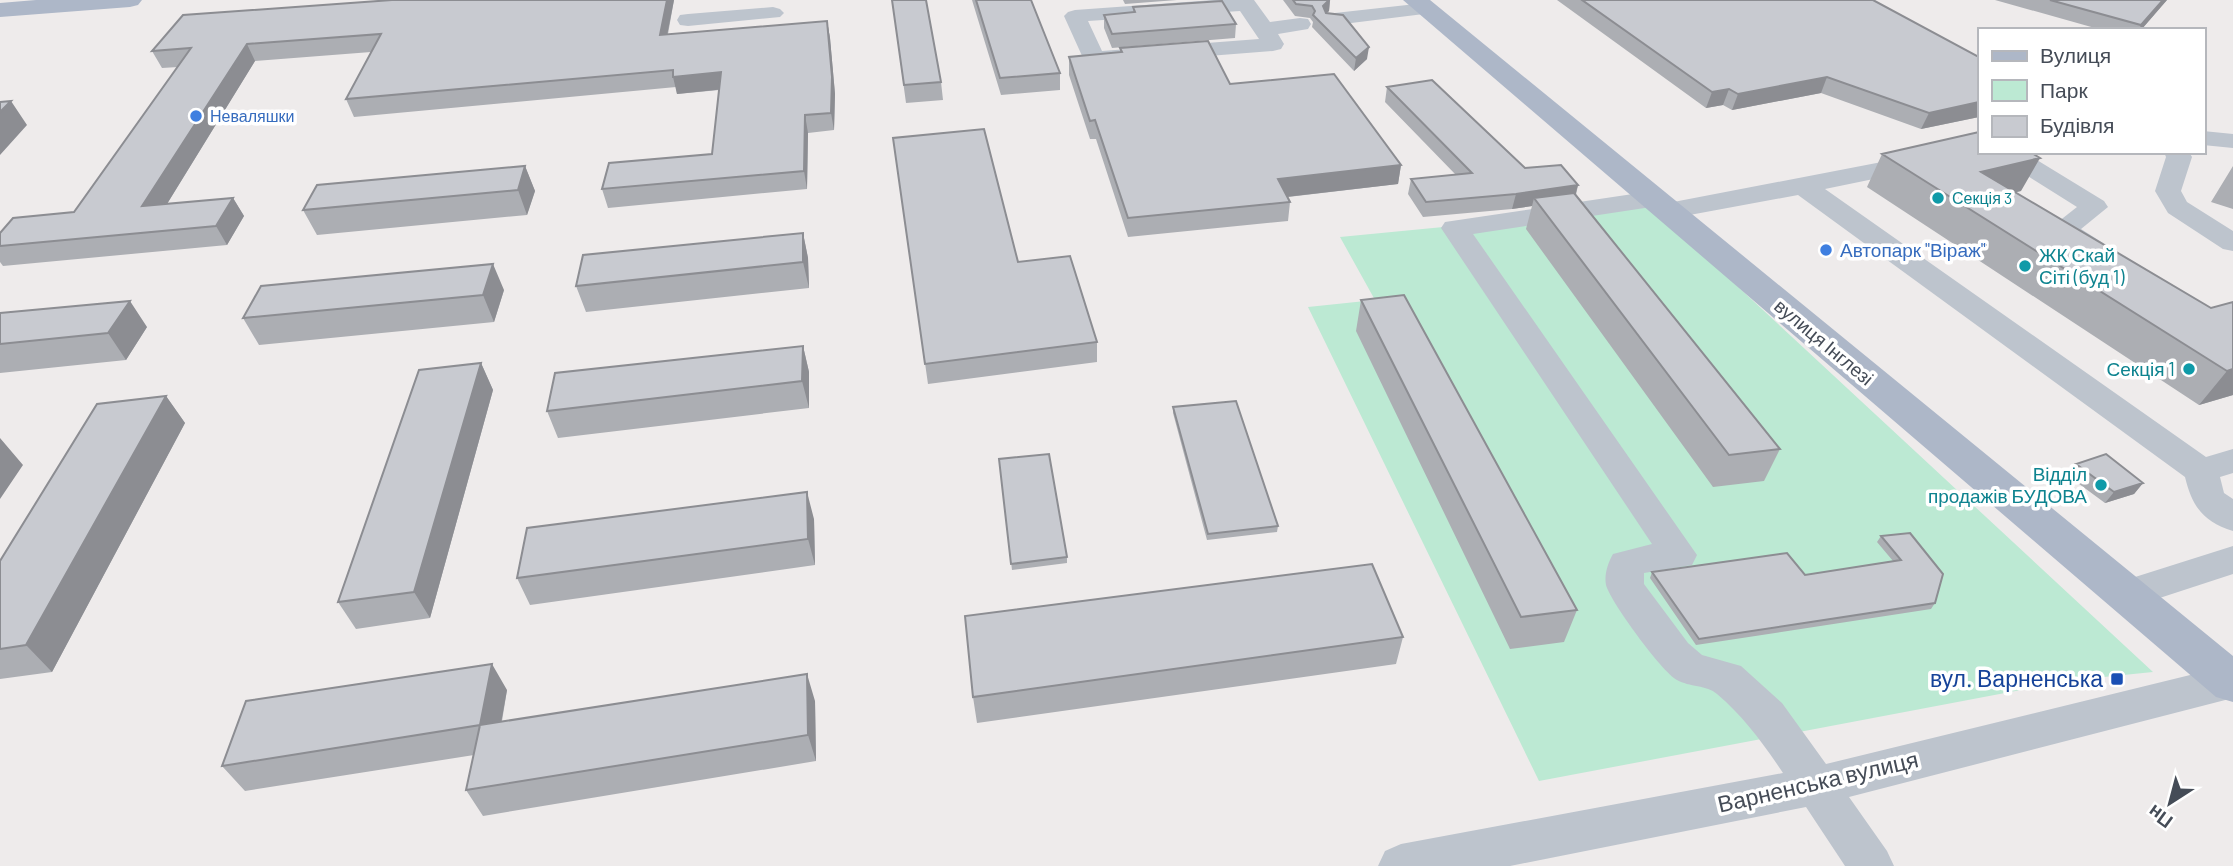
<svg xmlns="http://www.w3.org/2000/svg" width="2233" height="866" font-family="Barlow,sans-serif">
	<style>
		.green { fill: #bce9d3 }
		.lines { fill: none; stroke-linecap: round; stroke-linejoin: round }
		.minor { fill: #bdc4cd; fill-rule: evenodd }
		.major { fill: #adb7c8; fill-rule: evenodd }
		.wall { fill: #acaeb3 }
		.shaded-wall { fill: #8c8d92 }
		.building { fill: #c8cad0; stroke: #8c8d92; stroke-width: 2 }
		.shop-dot { fill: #3f7fe0; stroke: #fff; stroke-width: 2.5 }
		.culture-dot { fill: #0f9aa8; stroke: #fff; stroke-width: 2.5 }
		.transit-dot { fill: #1a4fb4; stroke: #fff; stroke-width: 2.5 }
		.labels { text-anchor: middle; stroke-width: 7; stroke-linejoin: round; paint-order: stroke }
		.far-shop-label { font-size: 16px; fill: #366cbe; stroke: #fff; text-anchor: start }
		.far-culture-label { font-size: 16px; fill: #0d838f; stroke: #fff; text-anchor: start }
		.shop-label { font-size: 19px; fill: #366cbe; stroke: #fff; text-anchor: start }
		.culture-label { font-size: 19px; fill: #0d838f; stroke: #fff; text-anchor: end }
		.street-label { font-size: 19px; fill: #454c57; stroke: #fff }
		.near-transit-label { font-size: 23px; fill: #164399; stroke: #fff; text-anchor: end }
		.near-street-label { font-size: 23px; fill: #454c57; stroke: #fff }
	</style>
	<rect width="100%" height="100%" fill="#eeebeb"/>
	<!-- green -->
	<path class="green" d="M1652,207L2153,672L2074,680L1539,781L1308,307L1375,300L1340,237Z"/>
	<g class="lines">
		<!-- minor -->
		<path class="minor" d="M1214,0H1254L1270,22L1300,18L1308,19L1311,24L1308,29L1278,34L1284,44L1281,49L1273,51L1094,65L1086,63L1083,58L1064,16L1068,12L1075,10ZM1240,11L1259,39L1102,51L1088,21Z
			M1425,3L1432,5L1435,9L1432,13L1335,25L1327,24L1324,19L1327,14L1335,13Z
			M773,7L780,9L784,13L780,17L688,26L680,25L677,20L680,15L688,14Z
			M2203,131L2233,134V148L2203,145Z
			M1981,152H2024L2104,201L2108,207L2081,229L2103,243L2107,249L2103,255C2084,260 2060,245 2049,229L2077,207L2004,161L1984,157Z
			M2164,152H2189L2192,157L2181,191L2187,202L2233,231V251L2223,249L2168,213L2155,191L2166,157Z
			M1918,155L1927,158L1931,163L1927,168L1825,189L2206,457L2233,449V473L2220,477L2224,493L2233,499V531C2203,522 2192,506 2185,477L1798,195L1668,219L1659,217L1655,211L1658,206L1473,234L1697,555L1692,565L1644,573V584L1688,643L1702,655L1741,666L1782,703L1826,764L2231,665L2233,698L1849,797L1887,851L1894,866H1845L1806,807L1510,866H1378L1385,851L1401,844L1783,773C1763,743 1744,717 1717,694C1707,685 1689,687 1677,680C1662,672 1610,601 1606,585C1604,574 1608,563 1613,554L1652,544L1441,228L1445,222L1653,191L1662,193L1666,199L1663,204Z
			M2233,546V574L2126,609L2113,604L2107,594L2113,584Z"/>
		<!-- major -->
		<path class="major" d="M36,0H142L138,5L130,7L0,17V3Z
			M1403,0H1430L2233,656V702L2216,697Z"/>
	</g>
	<!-- wall -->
	<path class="wall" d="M392,0H674L668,34L827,21L830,38L835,94L834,130L808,133L807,189L608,208L602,189L712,154L719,90L677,94L676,87L354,117L346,99L371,52L255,61L167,204L233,198L244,216L227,245L3,266L0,262V233L74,212L178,67L162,68L152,51Z
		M892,0L941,82L943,100L906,103Z
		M972,0H1031L1060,73V90L1001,95Z
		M1123,0H1177L1125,4Z
		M1283,0H1330L1329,11L1326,13L1367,59L1354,71L1312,27L1313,22L1310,18L1295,16Z
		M1557,0H1873L1979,57V117L1921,129L1821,93L1732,110L1723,105L1706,108Z
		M1995,0H2167L2141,30H2102Z
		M1133,7L1236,24L1235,38L1112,48L1104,28V15L1133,12Z
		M1120,48L1230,84L1401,165L1398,184L1288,197L1290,202L1288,221L1128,237L1096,139H1090L1069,75V57L1120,53Z
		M1387,87L1525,168L1578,185L1576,195L1780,449L1764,481L1713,487L1526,229L1532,206L1512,209L1423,217L1408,194L1411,179L1456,175L1385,102Z
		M893,138L1097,342V362L928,384Z
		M1882,154L2021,191L2015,192L2211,308L2233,302V395L2199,405L1867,187Z
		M525,166L535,191L527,215L317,235L303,210Z
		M2233,166V209L2211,202Z
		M803,233L808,258L809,288L586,312L576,286Z
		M504,290L494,322L259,345L243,318Z
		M1361,300L1577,610L1564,642L1510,649L1356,331Z
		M0,313L147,327L126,360L0,373Z
		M803,346L809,372V408L558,438L547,411Z
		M481,363L493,390L430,618L356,629L338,602Z
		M166,396L185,423L52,672L0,679V561Z
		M1173,407L1278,526L1277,532L1207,540L1173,413Z
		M999,459L1067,557V563L1012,570Z
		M2076,464L2143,483L2134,494L2105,503L2067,475Z
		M814,519L815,565L530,605L517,578Z
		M1910,533L1935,603L1931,609L1696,645L1650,578L1652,572L1805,575L1893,561L1877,542L1881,536Z
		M1403,637L1396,664L977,723L973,697Z
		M507,690L502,721L815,701L816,761L483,816L466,790L474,755L245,791L222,766Z"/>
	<!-- shaded-wall -->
	<path class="shaded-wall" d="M667,0H674L664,51L660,35Z
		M1330,0L1329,11L1322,18L1323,6Z
		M2163,0H2167L2141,30H2139L2141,25Z
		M827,21L830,38L835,94L834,130L831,113Z
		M247,44L255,61L154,225L142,206Z
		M1369,47L1367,59L1354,71L1356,58Z
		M721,72L725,89L677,94L673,77Z
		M1827,77L1821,93L1732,110L1738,94Z
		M1729,89L1723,105L1706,108L1712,92Z
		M11,101L27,125L0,155V112Z
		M1979,102V117L1921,129L1929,113Z
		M805,115L808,133L807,189L804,171Z
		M2040,158L2021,191L1963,205L1981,172Z
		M1401,165L1398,184L1277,198L1278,179Z
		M525,166L535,191L527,215L518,190Z
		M1578,185L1574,200L1534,198L1532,206L1512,209L1516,194Z
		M233,198L244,216L227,245L216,226Z
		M803,233L808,258L809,288L803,262Z
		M493,264L504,290L494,322L483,295Z
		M130,301L147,327L126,360L108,333Z
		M803,346L809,372V408L802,381Z
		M481,363L493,390L430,618L414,592Z
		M2233,369V395L2199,405L2227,371Z
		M166,396L185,423L52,672L26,645Z
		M0,438L23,465L0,499Z
		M2143,483L2134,494L2105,503L2114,492Z
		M807,492L814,519L815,565L808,539Z
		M492,664L507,690L496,751L480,725Z
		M807,674L815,701L816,761L808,735Z"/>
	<!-- building -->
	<path class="building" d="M392,0H667L660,35L827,21L832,77L831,113L805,115L804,171L602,189L609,163L712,154L721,72L673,77V70L346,99L381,34L247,44L142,206L233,198L216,226L0,246V233L13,218L74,212L191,48L152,51L183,15Z
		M892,0H926L941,82L904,85Z
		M976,0H1031L1060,73L1000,78Z
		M1293,0H1329L1323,6L1326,13L1343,15L1369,47L1356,58L1313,15L1315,11L1312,6L1296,4Z
		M1582,0H1873L1979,57V102L1929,113L1827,77L1738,94L1729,89L1712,92Z
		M2050,0H2163L2141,25Z
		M1222,1L1236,24L1112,34L1104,15L1135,12L1133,7Z
		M1208,41L1230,84L1334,74L1401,165L1278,179L1290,202L1128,218L1095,120L1090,121L1069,57L1122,52L1120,48Z
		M1432,80L1525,168L1561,165L1578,185L1516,194L1426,202L1411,179L1472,173L1387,87Z
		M11,101L0,112V102Z
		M984,129L1018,262L1070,256L1097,342L925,364L893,138Z
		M1979,132V152H2030L2040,158L1981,172L2211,308L2233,302V369L2227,371L1882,154Z
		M525,166L518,190L303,210L317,185Z
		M1574,193L1780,449L1729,455L1534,198Z
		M803,233V262L576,286L583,255Z
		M493,264L483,295L243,318L261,286Z
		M1404,295L1577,610L1521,617L1361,300Z
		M130,301L108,333L0,344V313Z
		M803,346L802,381L547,411L555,373Z
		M481,363L414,592L338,602L419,370Z
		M166,396L26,645L0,649V561L97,404Z
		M1236,401L1278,526L1208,534L1173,407Z
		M1049,454L1067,557L1011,564L999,459Z
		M2106,454L2143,483L2114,492L2076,464Z
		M807,492L808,539L517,578L527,528Z
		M1910,533L1943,574L1935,603L1699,639L1652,572L1787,553L1805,575L1901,560L1881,536Z
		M1372,564L1403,637L973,697L965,616Z
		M492,664L480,725L222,766L246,701Z
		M807,674L808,735L466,790L480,725Z"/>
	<!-- markers -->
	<g class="shop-dot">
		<circle cx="196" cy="116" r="7"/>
		<circle cx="1826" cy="250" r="7"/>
	</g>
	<g class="culture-dot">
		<circle cx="1938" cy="198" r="7"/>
		<circle cx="2025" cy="266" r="7"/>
		<circle cx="2189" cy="369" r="7"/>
		<circle cx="2101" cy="485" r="7"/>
	</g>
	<rect class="transit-dot" x="2110" y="672" width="14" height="14" rx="3.5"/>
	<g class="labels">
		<!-- far-shop labels -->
		<g class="far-shop-label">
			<text x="210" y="122">Неваляшки</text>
		</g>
		<!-- far-culture labels -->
		<g class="far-culture-label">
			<text x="1952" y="204">Секція 3</text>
		</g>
		<!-- shop labels -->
		<g class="shop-label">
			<text x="1840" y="257">Автопарк "Віраж"</text>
		</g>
		<!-- culture labels -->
		<g class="culture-label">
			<text x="2039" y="262" text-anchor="start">ЖК Скай<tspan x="2039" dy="22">Сіті (буд 1)</tspan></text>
			<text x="2175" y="376">Секція 1</text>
			<text x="2087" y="481">Відділ<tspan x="2087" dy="22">продажів БУДОВА</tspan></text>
		</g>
		<!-- street labels -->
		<g class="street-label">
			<text transform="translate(1824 342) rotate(40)" y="7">вулиця Інглезі</text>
		</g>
		<!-- near-transit labels -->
		<g class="near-transit-label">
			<text x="2103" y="687">вул. Варненська</text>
		</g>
		<!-- near-street labels -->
		<g class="near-street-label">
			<text transform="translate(1818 782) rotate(-13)" y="8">Варненська вулиця</text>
		</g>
	</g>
	<!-- legend -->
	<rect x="1978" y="28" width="228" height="126" fill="#ffffff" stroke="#b5b7bc" stroke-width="2"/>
	<rect x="1992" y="51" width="35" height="10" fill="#adb7c8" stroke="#b5b7bc" stroke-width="2"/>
	<text x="2040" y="63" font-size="21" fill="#454c57">Вулиця</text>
	<rect x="1992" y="80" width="35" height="21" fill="#bce9d3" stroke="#b5b7bc" stroke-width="2"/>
	<text x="2040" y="98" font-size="21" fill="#454c57">Парк</text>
	<rect x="1992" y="116" width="35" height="21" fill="#c8cad0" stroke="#b5b7bc" stroke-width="2"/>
	<text x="2040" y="133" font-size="21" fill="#454c57">Будівля</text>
	<!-- north arrow -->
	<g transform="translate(2170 803) rotate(216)" stroke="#ffffff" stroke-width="5" paint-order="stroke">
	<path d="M0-5L12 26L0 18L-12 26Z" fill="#454c57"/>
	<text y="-10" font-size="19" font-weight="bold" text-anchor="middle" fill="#454c57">Пн</text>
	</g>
</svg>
